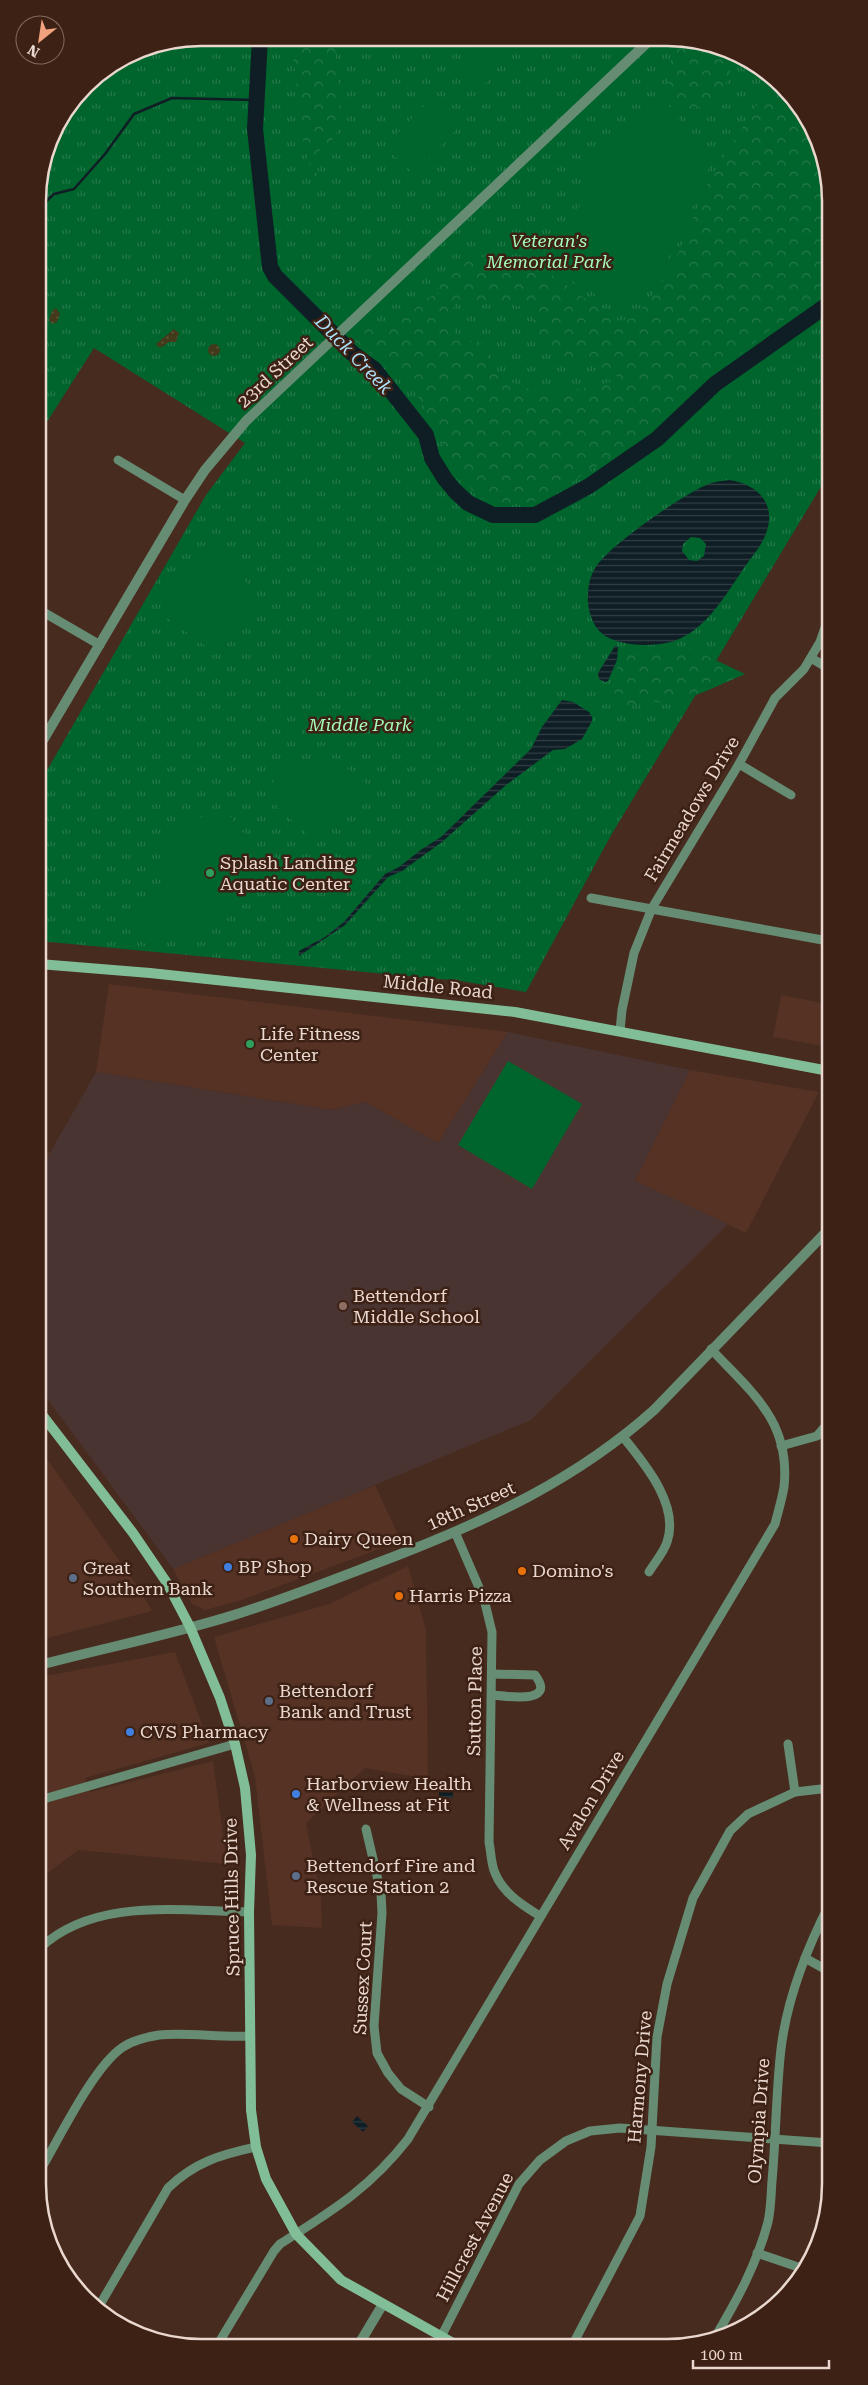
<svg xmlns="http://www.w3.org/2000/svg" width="868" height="2385" font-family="'Roboto Serif',serif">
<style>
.built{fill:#553224}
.education{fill:#493432}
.grass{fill:url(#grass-tufts)}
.forest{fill:url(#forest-crowns);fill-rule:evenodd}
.sand{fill:url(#sand-dots)}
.pitch{fill:#00642d}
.water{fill:url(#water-rules);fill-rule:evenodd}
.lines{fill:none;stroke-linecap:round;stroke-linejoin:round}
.stream{stroke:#0f1e25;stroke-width:2.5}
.river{stroke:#0f1e25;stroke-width:16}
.minor{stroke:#668c74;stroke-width:9}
.tertiary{stroke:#668c74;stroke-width:10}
.secondary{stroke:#81be98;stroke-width:10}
.leisure-dot{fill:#2e9e5b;stroke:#3c2114;stroke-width:2}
.education-dot{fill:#8d6e63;stroke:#3c2114;stroke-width:2}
.food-dot{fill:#e8710a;stroke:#3c2114;stroke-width:2}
.shop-dot{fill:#3f7fe0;stroke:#3c2114;stroke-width:2}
.service-dot{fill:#5c6f8a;stroke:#3c2114;stroke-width:2}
.labels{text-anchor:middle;stroke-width:5;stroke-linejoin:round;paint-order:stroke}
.park-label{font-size:18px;font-style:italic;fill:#a5fbb9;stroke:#3c2114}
.street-label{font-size:18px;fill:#ead7cf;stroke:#3c2114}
.poi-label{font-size:18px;fill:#ead7cf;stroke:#3c2114;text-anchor:start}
.water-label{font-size:19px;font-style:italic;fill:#acdff7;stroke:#3c2114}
.rim{fill:none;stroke:#ead7cf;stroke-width:2.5}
</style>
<defs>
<pattern id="grass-tufts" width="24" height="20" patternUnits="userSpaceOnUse" patternTransform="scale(1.25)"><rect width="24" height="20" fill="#00642d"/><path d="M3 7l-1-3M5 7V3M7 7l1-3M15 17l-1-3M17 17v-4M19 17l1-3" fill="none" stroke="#25794a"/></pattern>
<pattern id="forest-crowns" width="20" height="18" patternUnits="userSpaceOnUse" patternTransform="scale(1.25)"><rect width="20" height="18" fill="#00642d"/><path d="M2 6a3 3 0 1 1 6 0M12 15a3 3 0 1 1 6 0" fill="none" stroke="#25794a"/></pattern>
<pattern id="sand-dots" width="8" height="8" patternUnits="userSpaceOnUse" patternTransform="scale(1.25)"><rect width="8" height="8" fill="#423a1a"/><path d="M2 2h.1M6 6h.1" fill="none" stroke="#5d563a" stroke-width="1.8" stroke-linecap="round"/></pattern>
<pattern id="water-rules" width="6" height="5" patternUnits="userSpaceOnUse" patternTransform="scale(1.25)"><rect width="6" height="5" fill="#0f1e25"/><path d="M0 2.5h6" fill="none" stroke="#323e44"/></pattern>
</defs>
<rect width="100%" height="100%" fill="#472b1e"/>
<!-- built -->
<g class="built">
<path d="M109,984L508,1032L438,1143L365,1102L332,1110L96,1072Z"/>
<path d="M781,995L828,1004L829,1047L773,1037Z"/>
<path d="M690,1070L819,1092L746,1233L635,1181Z"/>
<path d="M39,1148L50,1153L39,1172Z"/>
<path d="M40,1449L136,1584L152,1611L40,1640Z"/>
<path d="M375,1485L401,1541L242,1600L205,1610L192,1604L173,1569Z"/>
<path d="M408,1566L426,1630L428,1779L365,1768L306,1823L321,1899L322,1928L272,1925L255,1777L214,1637L329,1604Z"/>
<path d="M175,1652L209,1743L85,1778L90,1792L213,1761L227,1864L78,1850L40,1879V1677Z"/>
</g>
<!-- education -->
<path class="education" d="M508,1032L690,1070L635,1181L728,1224L531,1420L173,1569L40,1389L39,1172L96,1072L332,1110L365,1102L438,1143Z"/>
<!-- grass -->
<path class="grass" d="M201,38L699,41L748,59L783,86L813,129L827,169L828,475L610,837L526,992L461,981L39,941V784L206,495L245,443L94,348L38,436V190L55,129L93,78L139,50Z"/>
<!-- forest -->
<g class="forest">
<path d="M291,38H334L341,107L336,136L319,151L316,182L304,147Z"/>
<path d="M682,41H699L736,55C722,92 726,106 682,110L668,100C667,79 667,56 682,41Z"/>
<path d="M771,77L783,86L813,129L827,169V293L777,324L646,432L594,468L540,501L513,504L478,498L455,467L410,381L352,340L369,322L393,327L406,307L439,293L441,278L456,259C477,258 501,254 522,259C545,266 594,306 616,321L635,318L671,270L708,182L763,95ZM460,299L485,300L523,307L534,320V340C559,356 585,365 614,370L618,379C593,389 548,395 522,387C512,384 501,375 492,369L483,342H461L448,321L452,309Z"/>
<path d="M688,647L745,674C729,681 682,703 667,703C646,703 653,695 629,707L610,690L623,654L658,655Z"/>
</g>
<!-- sand -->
<g class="sand">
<path d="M56,308L60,314L57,322L52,324L49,320L52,311Z"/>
<path d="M174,329L179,333L176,342H169L162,347H158L156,344Z"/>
<circle cx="214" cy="350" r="6"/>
</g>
<!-- pitch -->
<g class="pitch">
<path d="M479,47L501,61L482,89L461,74Z"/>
<path d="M433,96L462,123L414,174L385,147Z"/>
<path d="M655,101H665L711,162L685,224L663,269L637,304L621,308L534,260L587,198V161Z"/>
<path d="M212,539C238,565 268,596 239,633C232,642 222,645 213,651L167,618L164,601L167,593Z"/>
<path d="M321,757C341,765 365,774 372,797L314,840L278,808L267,790C286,766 290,762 321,757Z"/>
<path d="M232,817V831L243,832L247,839L249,864H254L257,882L231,915L208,924L191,936L181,937L165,936L150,945L143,943L130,930L136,925C136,910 144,911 146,895L162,896L166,850L162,844C169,812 207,818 232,817Z"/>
<path d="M508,1061L582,1104L532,1189L458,1145Z"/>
</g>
<!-- water -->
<g class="water">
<path d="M729,480C759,484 778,506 765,536C760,548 749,560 742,571C722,600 700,640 660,644C643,646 624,645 609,638C586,627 583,591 594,570C606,547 679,498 704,486C712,482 721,481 729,480ZM691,537L700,538L706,544L704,556L697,561L689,560L682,551L683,544Z"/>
<path d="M615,646L618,647L617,660L608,681L605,682L599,679L598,673Z"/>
<path d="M562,700L573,702L589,712L592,717V721L582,739L565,749L553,750L506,785L442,842L402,871L388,877L345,925L299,956V951L325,937L344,922L385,874L399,867L422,849L441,837L531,749L542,727Z"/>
<path d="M439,1790H453V1798L439,1797Z"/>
<path d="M357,2116L368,2126L363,2132L352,2122Z"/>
</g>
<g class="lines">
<!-- stream -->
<path class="stream" d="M38,209L54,194L74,189L105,154L134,114L172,98L255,100"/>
<!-- river -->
<path class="river" d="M260,38L255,129L270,267L275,276L352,353L374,369L426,435L432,458L445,479L455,491L468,503L493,515H535L589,486L657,439L715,384L827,305"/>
<!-- minor -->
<g class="minor">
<path d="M118,460L185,500"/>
<path d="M38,609L100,645"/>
<path d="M811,658L828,668"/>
<path d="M739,764L791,795"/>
<path d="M591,898L828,941"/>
<path d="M620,1031L622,1010L634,953L652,908L739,764L775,698L804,669L820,642L828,619"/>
<path d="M623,1437C644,1463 680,1505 667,1542C664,1552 655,1562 649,1572"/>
<path d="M781,1446L817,1436L829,1422"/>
<path d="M455,1532L484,1599L492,1632L489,1842C491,1852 491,1864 495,1873C503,1893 522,1905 540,1916"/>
<path d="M492,1695C505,1696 558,1705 535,1675L492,1674"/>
<path d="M788,1744L795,1792"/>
<path d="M40,1800L235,1744"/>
<path d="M366,1829L381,1893L382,1913L374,2026L377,2053L388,2073L401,2089L429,2107"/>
<path d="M40,1948C95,1897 180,1911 249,1912"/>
<path d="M805,1958L830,1972"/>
<path d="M41,2169C60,2137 94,2066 123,2047C133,2040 147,2037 159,2035C189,2032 220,2038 250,2036"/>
<path d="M757,2253L804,2269"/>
<path d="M98,2308L168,2188C195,2162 220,2155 256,2147"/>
<path d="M441,2337L519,2184L540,2160L566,2141L590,2131L620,2128L830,2143"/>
<path d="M714,2339C736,2302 757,2264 768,2222C771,2209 771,2194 772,2181C776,2137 776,2092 781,2049C787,1998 807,1948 830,1903"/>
<path d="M218,2344L274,2251L280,2244C332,2211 370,2188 408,2139L775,1524C778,1512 782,1499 784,1487C791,1421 751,1392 711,1349"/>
<path d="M573,2344L640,2216L651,2147L657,2037L667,1984L693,1898L730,1831L748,1814L795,1792L830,1788"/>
</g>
<!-- tertiary -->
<g class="tertiary">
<path d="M39,747L185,500L205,470L246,421L650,40"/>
<path d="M40,1665C104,1648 170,1635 234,1615C288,1598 340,1577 393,1557C489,1520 577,1479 654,1410L829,1229"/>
<path d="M359,2344L383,2304"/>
</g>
<!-- secondary -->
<g class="secondary">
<path d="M39,964L150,973L515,1012L829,1071"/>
<path d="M40,1412L133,1533L167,1583L190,1627L220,1698L235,1744L245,1788L251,1855L249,1912L251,2110L256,2147L266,2179L296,2234L341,2280L455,2344"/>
</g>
</g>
<!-- markers -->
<g class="leisure-dot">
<circle cx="210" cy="873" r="5"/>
<circle cx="250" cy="1044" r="5"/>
</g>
<circle class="education-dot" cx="343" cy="1306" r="5"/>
<g class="food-dot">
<circle cx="294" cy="1539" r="5"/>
<circle cx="522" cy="1571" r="5"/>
<circle cx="399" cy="1596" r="5"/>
</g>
<g class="shop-dot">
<circle cx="228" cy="1567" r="5"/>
<circle cx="130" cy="1732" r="5"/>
<circle cx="296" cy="1794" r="5"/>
</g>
<g class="service-dot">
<circle cx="73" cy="1578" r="5"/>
<circle cx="269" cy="1701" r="5"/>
<circle cx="296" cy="1876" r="5"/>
</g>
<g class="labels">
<!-- park labels -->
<g class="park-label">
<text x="549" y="247">Veteran's<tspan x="549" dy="21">Memorial Park</tspan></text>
<text x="360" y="731">Middle Park</text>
</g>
<!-- street labels -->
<g class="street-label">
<text transform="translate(275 372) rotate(-43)" y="6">23rd Street</text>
<text transform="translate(692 809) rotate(-59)" y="6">Fairmeadows Drive</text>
<text transform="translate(438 987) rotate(6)" y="6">Middle Road</text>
<text transform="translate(471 1506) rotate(-24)" y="6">18th Street</text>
<text transform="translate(475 1701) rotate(-89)" y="6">Sutton Place</text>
<text transform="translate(591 1800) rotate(-59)" y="6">Avalon Drive</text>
<text transform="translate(232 1897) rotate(-91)" y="6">Spruce Hills Drive</text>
<text transform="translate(363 1978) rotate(-87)" y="6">Sussex Court</text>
<text transform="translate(640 2077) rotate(-85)" y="6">Harmony Drive</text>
<text transform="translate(759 2121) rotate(-86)" y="6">Olympia Drive</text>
<text transform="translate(475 2237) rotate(-62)" y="6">Hillcrest Avenue</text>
</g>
<!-- poi labels -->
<g class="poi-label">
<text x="220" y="869">Splash Landing<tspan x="220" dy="21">Aquatic Center</tspan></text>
<text x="260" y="1040">Life Fitness<tspan x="260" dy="21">Center</tspan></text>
<text x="353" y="1302">Bettendorf<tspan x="353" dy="21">Middle School</tspan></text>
<text x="304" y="1545">Dairy Queen</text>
<text x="238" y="1573">BP Shop</text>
<text x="83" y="1574">Great<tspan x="83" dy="21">Southern Bank</tspan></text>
<text x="532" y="1577">Domino's</text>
<text x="409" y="1602">Harris Pizza</text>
<text x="279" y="1697">Bettendorf<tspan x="279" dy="21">Bank and Trust</tspan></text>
<text x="140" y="1738">CVS Pharmacy</text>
<text x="306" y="1790">Harborview Health<tspan x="306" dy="21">&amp; Wellness at Fit</tspan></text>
<text x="306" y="1872">Bettendorf Fire and<tspan x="306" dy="21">Rescue Station 2</tspan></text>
</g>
<!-- water labels -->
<g class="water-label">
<text transform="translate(354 354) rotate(46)" y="7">Duck Creek</text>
</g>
</g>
<!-- crop -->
<path d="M0 0H868V2385H0ZM201 46H667A155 155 0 0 1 822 201V2184A155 155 0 0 1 667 2339H201A155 155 0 0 1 46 2184V201A155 155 0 0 1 201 46Z" fill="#3c2114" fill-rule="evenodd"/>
<path class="rim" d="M201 46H667A155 155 0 0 1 822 201V2184A155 155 0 0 1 667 2339H201A155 155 0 0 1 46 2184V201A155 155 0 0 1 201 46Z"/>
<!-- north arrow -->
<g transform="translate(40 40) rotate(210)"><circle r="24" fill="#3c2114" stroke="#826a5f"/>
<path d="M0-4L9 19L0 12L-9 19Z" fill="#f1a17d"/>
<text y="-8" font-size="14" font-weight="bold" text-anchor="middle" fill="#ead7cf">N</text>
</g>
<!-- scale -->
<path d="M693 2360v8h136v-8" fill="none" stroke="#ead7cf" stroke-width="2.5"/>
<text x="700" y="2360" font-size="15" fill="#ead7cf" stroke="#3c2114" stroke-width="4" paint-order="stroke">100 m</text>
</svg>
